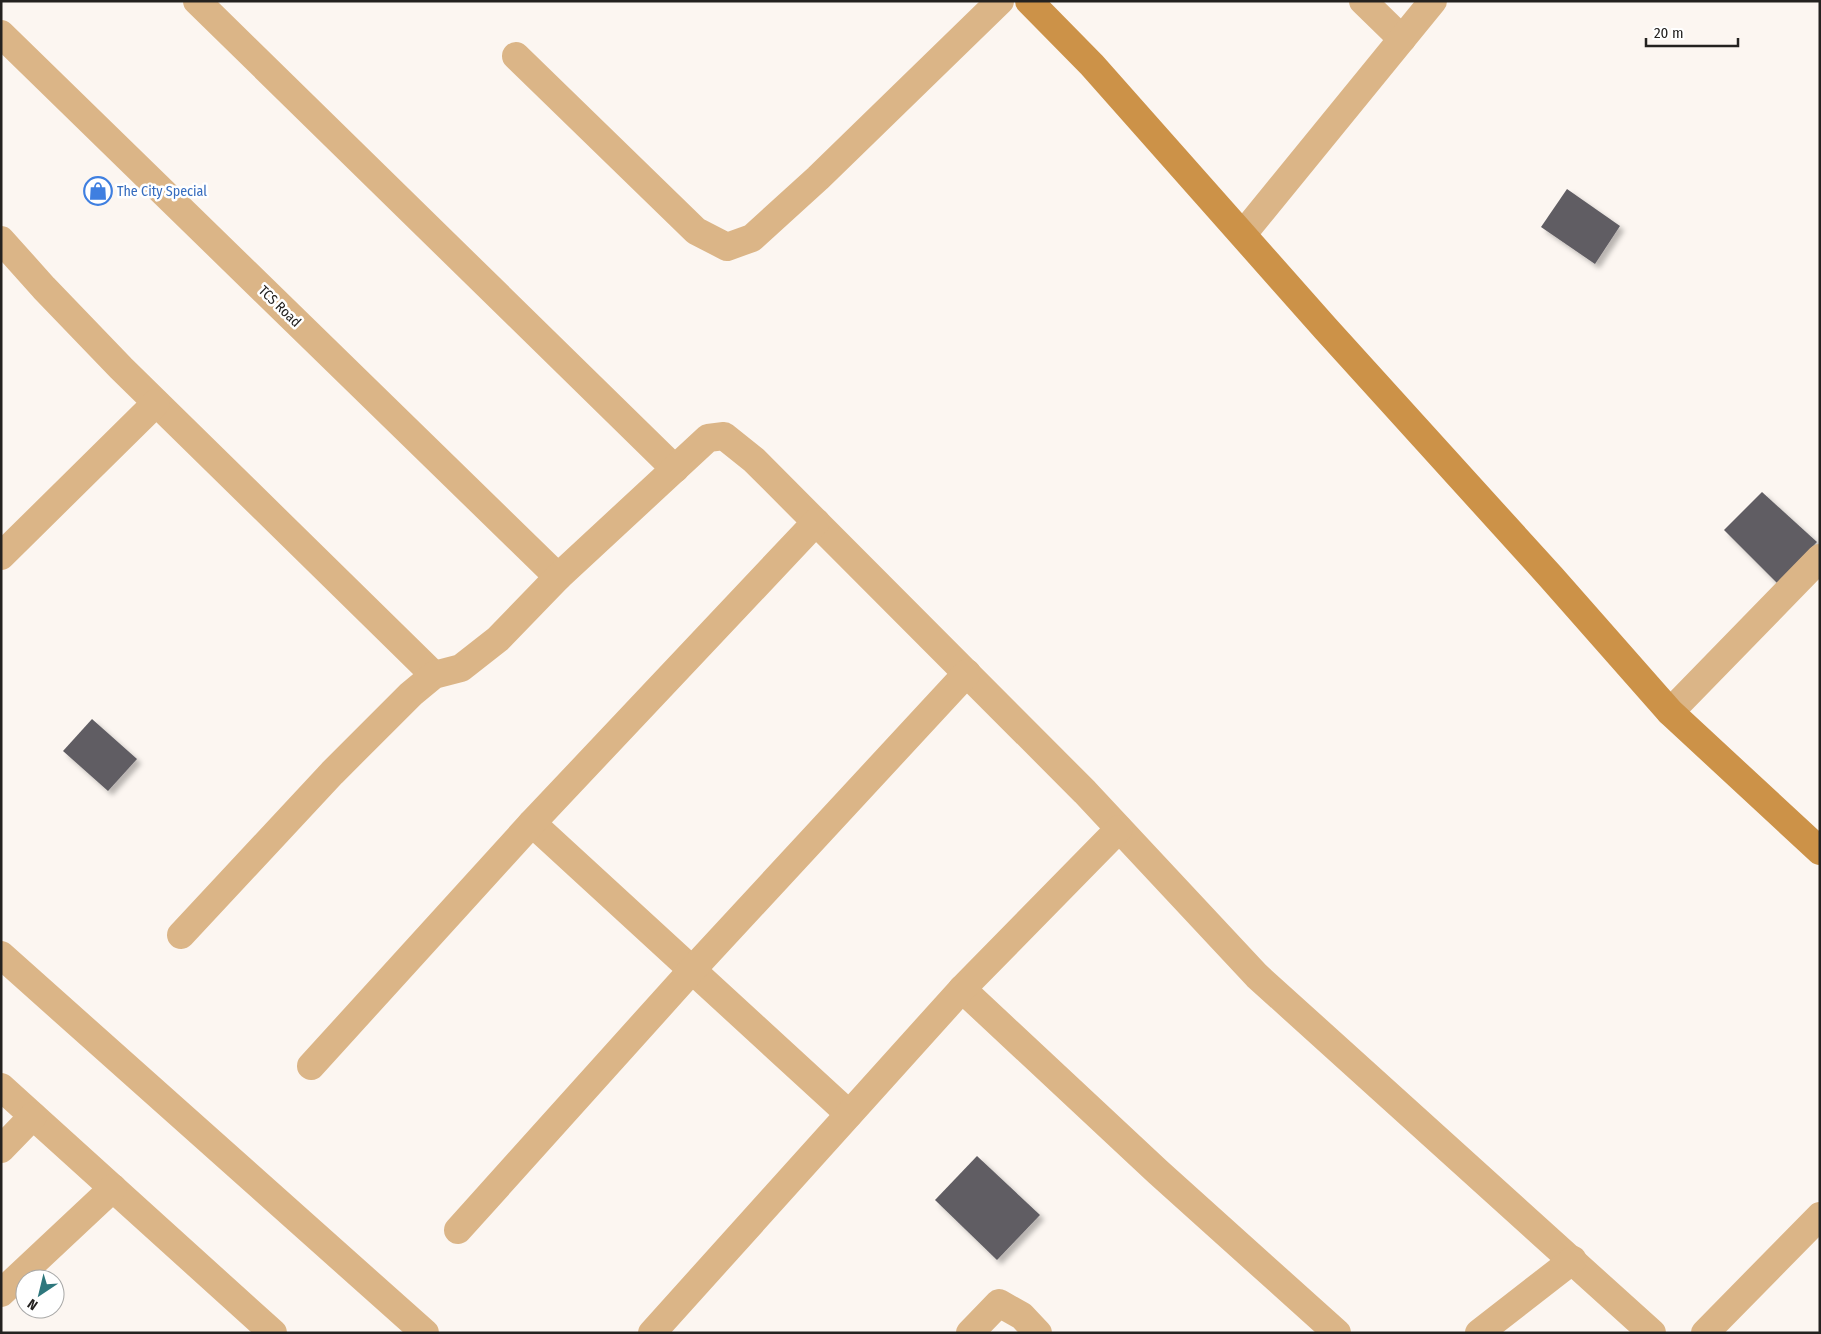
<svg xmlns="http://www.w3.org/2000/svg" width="1821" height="1334" font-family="'Fira Sans Condensed',sans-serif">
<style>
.building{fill:#605d63;filter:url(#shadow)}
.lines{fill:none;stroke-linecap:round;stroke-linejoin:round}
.minor{stroke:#dbb587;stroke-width:28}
.secondary{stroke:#cc9248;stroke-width:28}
.labels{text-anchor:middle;stroke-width:5;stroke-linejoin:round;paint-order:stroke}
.shop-label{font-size:14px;fill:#366cbe;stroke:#fff;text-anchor:start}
.street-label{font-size:14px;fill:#242220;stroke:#fff}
</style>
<defs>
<filter id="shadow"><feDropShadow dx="4.5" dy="4.5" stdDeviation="2.5" flood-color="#0004"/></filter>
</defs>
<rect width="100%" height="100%" fill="#fcf6f1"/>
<!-- building -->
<g class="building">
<path d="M1567,189L1620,226L1595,264L1541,227Z"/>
<path d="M1762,492L1817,542L1777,583L1724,530Z"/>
<path d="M92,719L137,759L108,791L63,751Z"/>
<path d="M977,1156L1040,1215L997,1260L935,1200Z"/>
</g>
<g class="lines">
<!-- minor -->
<g class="minor">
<path d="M197,1L675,469"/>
<path d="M1363,1L1402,39"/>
<path d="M1,34L558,577"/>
<path d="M516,56L696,231L727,247L752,238L818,178L1000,1"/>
<path d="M1243,234L1433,1"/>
<path d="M1,240L44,288L121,368L434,675"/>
<path d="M1,556L156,403"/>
<path d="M1670,712L1820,558"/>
<path d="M532,823L849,1114"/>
<path d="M181,935L332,773L411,694L434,675L461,668L498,639L558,577L708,438L724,436L754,460L1085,792L1257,976L1652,1333"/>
<path d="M1,955L425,1333"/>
<path d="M962,989L1158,1172L1337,1333"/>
<path d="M311,1066L532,823L816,522"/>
<path d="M1,1087L273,1333"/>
<path d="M1,1149L33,1116"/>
<path d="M458,1230L692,970L967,673"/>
<path d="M1,1293L113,1188"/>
<path d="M652,1333L962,989L1119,829"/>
<path d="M970,1333L999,1303L1022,1316L1038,1333"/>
<path d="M1479,1333L1573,1260"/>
<path d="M1705,1333L1820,1216"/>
</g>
<!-- secondary -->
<path class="secondary" d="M1029,1L1092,65L1326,329L1551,577L1670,712L1820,851"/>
</g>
<!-- icons -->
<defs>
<symbol id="shop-ring" viewBox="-11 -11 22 22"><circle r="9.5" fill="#fff" stroke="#3f7fe0" stroke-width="1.5"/><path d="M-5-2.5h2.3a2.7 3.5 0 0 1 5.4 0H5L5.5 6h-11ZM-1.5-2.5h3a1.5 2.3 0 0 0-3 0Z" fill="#3f7fe0"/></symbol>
</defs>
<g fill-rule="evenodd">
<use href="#shop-ring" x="82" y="175" width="32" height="32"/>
</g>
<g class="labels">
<!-- shop labels -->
<g class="shop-label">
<text x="117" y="196">The City Special</text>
</g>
<!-- street labels -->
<g class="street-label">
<text transform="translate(280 306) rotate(44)" y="5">TCS Road</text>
</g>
</g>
<!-- border -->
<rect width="1821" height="1334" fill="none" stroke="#242220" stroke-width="5"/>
<!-- north arrow -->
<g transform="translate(40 1294) rotate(215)"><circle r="24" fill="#ffffff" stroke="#a7a7a6"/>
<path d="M0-4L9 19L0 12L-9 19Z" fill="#2e777d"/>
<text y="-8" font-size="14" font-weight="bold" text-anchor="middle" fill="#242220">N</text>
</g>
<!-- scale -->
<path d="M1646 38v8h92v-8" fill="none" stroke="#242220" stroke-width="2.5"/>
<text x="1654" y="38" font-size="15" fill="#242220" stroke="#ffffff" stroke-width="4" paint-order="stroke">20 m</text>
</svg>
